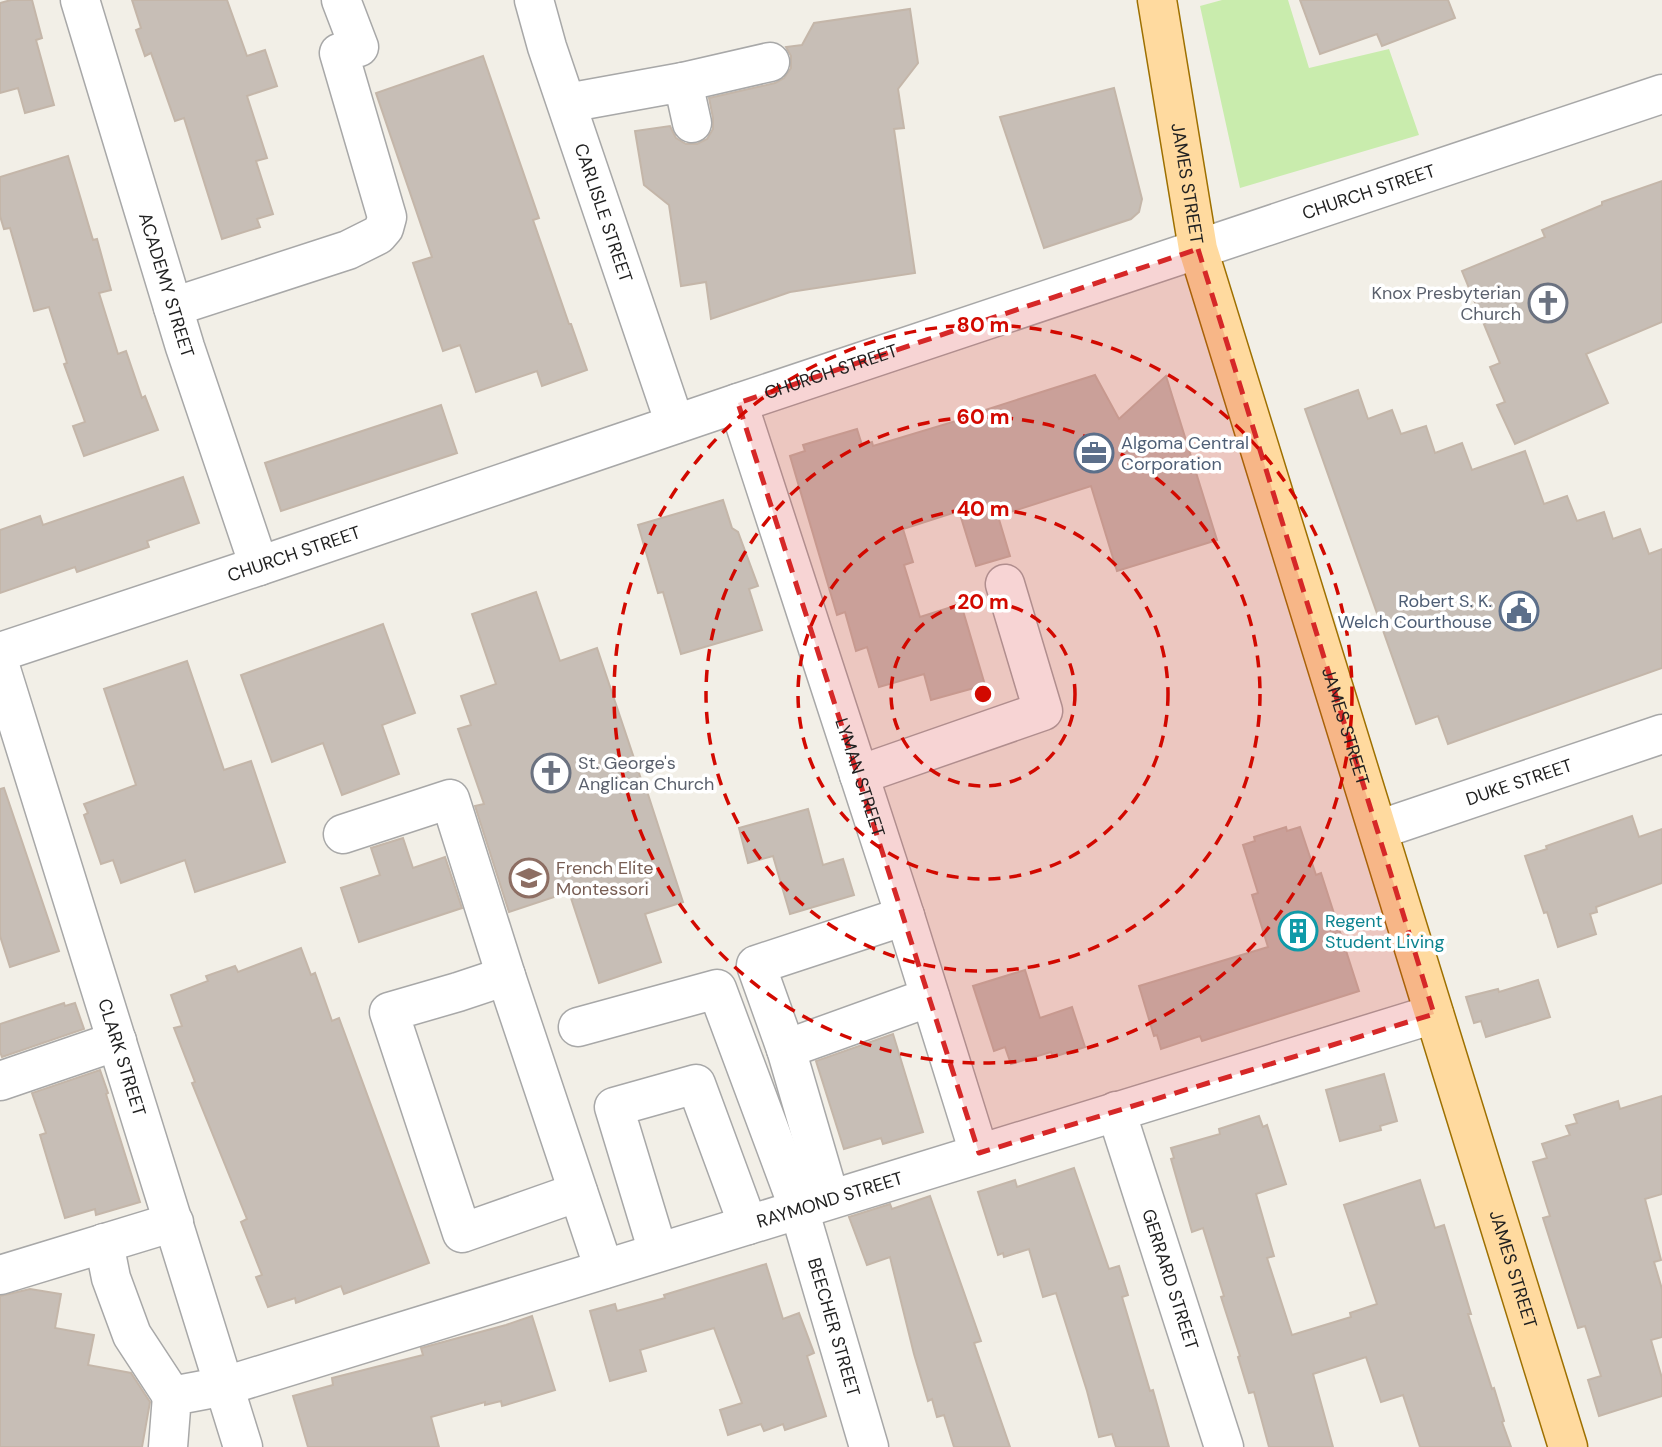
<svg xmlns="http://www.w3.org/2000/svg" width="1662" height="1447" font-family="'DM Sans',sans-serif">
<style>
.grass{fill:#c9ecad}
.building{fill:#c7beb6;stroke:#c4b6a9;stroke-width:2}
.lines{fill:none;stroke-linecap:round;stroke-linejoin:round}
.minor-casing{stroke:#a8a8a8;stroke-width:41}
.major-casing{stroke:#9e7000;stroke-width:41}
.minor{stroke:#fff;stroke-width:38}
.major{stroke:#ffda9f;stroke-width:38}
.marked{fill:#d62828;fill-opacity:0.2;stroke:#d62828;stroke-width:5;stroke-dasharray:14 9;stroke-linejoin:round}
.ring{fill:none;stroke:#d20900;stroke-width:3.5;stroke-dasharray:12 9}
.labels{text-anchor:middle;stroke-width:7;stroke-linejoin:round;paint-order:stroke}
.street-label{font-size:18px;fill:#212121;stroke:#fff}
.worship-label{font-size:18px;fill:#5b616d;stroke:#fff;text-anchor:end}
.service-label{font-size:18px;fill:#4e5e75;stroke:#fff;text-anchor:start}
.education-label{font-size:18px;fill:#785e54;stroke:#fff;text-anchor:start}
.culture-label{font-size:18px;fill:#0d838f;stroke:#fff;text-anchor:start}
.centre{fill:#d20900;stroke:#fff;stroke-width:3.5}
.ring-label{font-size:21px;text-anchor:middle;font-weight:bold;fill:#d20900;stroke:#fff;stroke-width:7;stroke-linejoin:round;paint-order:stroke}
</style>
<rect width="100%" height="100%" fill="#f2efe7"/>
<!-- grass -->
<path class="grass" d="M1222,0H1288L1309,68L1389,49L1419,135L1240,188L1200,6Z"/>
<!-- building -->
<g class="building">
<path d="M11,0H32L42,38L36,40L54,105L25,113L18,88L0,93V3Z"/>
<path d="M132,0H227L247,56L265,50L277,86L247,96L267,158L256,161L273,214L257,219L260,227L222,239L184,118L175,121L151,53L145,56L136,30L141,28Z"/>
<path d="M1300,0H1448L1455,18L1382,46L1377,34L1320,54Z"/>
<path d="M910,9L918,63L898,89L904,128L894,129L915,273L790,292L711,319L706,282L681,286L669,205L644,185L635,131L670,126L676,138L686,144H697L707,139L713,129V118L709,98L775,83L784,78L791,68V56L786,47L802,45L814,23Z"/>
<path d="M483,56L539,218L533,220L569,324H571L587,370L542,386L537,371L476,392L460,345L443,351L413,263L432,257L376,93Z"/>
<path d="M1114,88L1142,199L1139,212L1131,219L1044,248L1000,117Z"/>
<path d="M68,156L93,240L97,239L111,290L99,293L118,354L126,351L142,398L145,396L158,430L84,456L73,426L85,422L64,364L67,363L49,307L34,311L10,228L4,229L0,216V177Z"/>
<path d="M1662,181V322L1586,354L1608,403L1515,444L1497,405L1505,402L1490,367L1500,363L1462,271L1545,237L1542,230L1602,205V202Z"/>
<path d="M1095,375L1119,419L1166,376L1217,540L1117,571L1091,486L998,516L1010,556L976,566L959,511L903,529L913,562L904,565L920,617L961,604L985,685L931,700L924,674L879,687L867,647L856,651L845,612L837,615L790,456L805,451L803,445L857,429L862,445L872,442L873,446L986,412L985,410Z"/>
<path d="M1358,390L1368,419L1392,410L1401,434L1426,426L1435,453L1462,443L1472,470L1525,451L1544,504L1567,496L1577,521L1604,512L1613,539L1640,529L1649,554L1662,549V668L1448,744L1438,716L1416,724L1305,409Z"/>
<path d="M441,405L457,453L281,511L265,463Z"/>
<path d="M183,477L199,523L147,541L149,547L77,572L75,567L0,593V530L40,516L43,525Z"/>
<path d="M723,500L732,528L738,532L758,586L749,589L762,630L681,654L663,592L658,593L638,525Z"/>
<path d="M536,592L560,661L597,648L641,779H643L683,902L645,914L661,962L599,983L569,892L509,912L475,806L484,804L458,729L471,725L461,696L496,684L472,614Z"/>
<path d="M383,624L415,713L382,725L399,774L342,795L323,743L272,762L241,675Z"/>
<path d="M187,661L224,770L251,761L285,862L195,892L185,860L121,883L113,860L101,864L84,815L88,813L84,804L136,785L104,689Z"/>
<path d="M4,788L59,951L10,967L0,936V789Z"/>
<path d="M808,809L823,865L843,859L854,895L790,914L773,856L748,863L739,828Z"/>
<path d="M1632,816L1639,837L1662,829V883L1596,907L1597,912L1590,914L1596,934L1558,947L1547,912L1544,913L1525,856L1547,849L1546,846Z"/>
<path d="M1286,827L1287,831L1300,827L1316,875L1321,873L1359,991L1202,1041L1200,1036L1161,1049L1157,1035L1154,1036L1139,986L1268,947L1252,895L1258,893L1243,845L1255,841L1254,837Z"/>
<path d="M403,838L413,868L445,857L462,908L359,942L341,888L380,875L371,848Z"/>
<path d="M301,948L311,975L315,973L332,1021L339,1018L429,1263L344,1294L341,1286L296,1303L295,1298L268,1307L256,1277L262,1275L241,1222L247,1219L192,1083L195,1082L174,1028L182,1026L171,995L208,981L206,976L235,966L238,972Z"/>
<path d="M1025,970L1040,1018L1072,1007L1085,1047L1053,1057L1051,1052L1011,1064L1005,1047L994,1051L973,986Z"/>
<path d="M1538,980L1550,1017L1486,1037L1481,1021L1474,1023L1466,997L1498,989L1499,992Z"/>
<path d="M64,1003L65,1006L75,1003L84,1029L2,1057L0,1052V1024Z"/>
<path d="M893,1034L923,1132L883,1144L881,1138L844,1149L816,1061Z"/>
<path d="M100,1070L108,1093L106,1094L140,1202L96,1215L95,1209L65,1218L40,1135L46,1133L32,1093Z"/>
<path d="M1384,1074L1397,1121L1380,1126L1381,1130L1340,1141L1326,1090Z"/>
<path d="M1662,1096V1194L1645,1199L1661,1260L1654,1262L1662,1289V1337L1651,1340L1662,1378V1396L1599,1416L1588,1380L1601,1376L1585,1326L1578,1328L1543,1218L1550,1216L1533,1162L1547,1158L1542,1144L1570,1135L1566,1126L1577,1123L1574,1115L1618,1101L1620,1109Z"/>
<path d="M1259,1116L1263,1127L1267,1125L1286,1184L1256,1194L1274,1256L1267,1258L1292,1335L1351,1317L1350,1313L1377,1304L1344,1205L1420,1180L1435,1228L1444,1225L1471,1314H1468L1492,1389L1494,1388L1504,1421L1502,1422L1511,1447H1420L1403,1395L1381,1402L1366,1357L1313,1374L1333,1447H1269L1254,1392L1249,1393L1238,1357L1240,1356L1221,1297L1224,1296L1203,1228L1192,1232L1171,1159L1174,1158L1171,1148L1220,1134L1219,1129Z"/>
<path d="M1074,1168L1109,1269L1119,1266L1128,1295L1122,1297L1150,1391L1153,1390L1169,1447H1116L1112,1434L1099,1437L1087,1391L1056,1293L1043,1297L1029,1249L1004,1257L1003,1253L998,1255L978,1192L1015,1180L1017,1187Z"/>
<path d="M930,1196L981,1341L974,1343L1010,1447H954L944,1415L937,1417L932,1399L928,1401L914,1354L890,1257L867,1265L849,1217L890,1204L892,1209Z"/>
<path d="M766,1264L783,1319L799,1313L814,1353L807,1356L826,1416L785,1430L783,1424L764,1431L761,1424L728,1435L720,1410L742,1403L714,1328L640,1350L646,1371L610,1381L590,1311L615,1304L617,1311L665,1298L664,1295Z"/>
<path d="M30,1289L61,1294L55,1328L94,1335L88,1365L131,1373L150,1402L142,1447H0V1296Z"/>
<path d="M532,1316L555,1390L502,1406L501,1401L485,1405V1402L431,1417L439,1447H308L293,1396L333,1385L332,1378L423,1355L421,1348L506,1325Z"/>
</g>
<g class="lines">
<defs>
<g id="minor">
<path id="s1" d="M80,0L185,347L259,566"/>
<path id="s2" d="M534,0L547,47L675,424"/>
<path d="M683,82L770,62"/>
<path d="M567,103L683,82L692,123"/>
<path d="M173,307L348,250L378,235L384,228L387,217L339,53L359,47L341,0"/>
<path id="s3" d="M738,403L905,916L979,1153"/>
<path id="s4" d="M0,652L259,566L738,403L1662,94"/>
<path id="s5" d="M0,666L243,1447"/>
<path d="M859,775L1043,711L1005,584"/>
<path id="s6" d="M1378,830L1662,734"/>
<path d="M343,834L450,799L506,976L604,1269"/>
<path d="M506,976L458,992L389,1012L462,1233L578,1192"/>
<path id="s7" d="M578,1027L717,989L799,1209L869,1447"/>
<path d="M786,1049L756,965L905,916"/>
<path d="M0,1081L117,1041"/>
<path id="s8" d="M1116,1111L1224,1447"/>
<path d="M830,1199L786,1049L930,997"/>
<path d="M104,1243L111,1278L132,1335L172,1396"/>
<path d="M658,1252L614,1107L696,1084L748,1225"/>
<path d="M0,1275L174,1222"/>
<path id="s9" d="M168,1447L172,1396L225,1386L1434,1014"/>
</g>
<g id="major">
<path id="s10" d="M1157,0L1198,249L1568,1447"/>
</g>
</defs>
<!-- minor casing -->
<use href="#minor" class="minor-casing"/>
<!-- major casing -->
<use href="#major" class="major-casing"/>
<!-- minor -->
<use href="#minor" class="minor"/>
<!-- major -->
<use href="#major" class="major"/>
</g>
<!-- marked area -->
<path class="marked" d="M1198,249L1434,1014L979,1153L738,403Z"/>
<!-- distance rings -->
<g class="ring">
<circle cx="983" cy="694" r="92"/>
<circle cx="983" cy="694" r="185"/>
<circle cx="983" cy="694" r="277"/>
<circle cx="983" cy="694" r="369"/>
</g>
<!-- icons -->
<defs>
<symbol id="church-ring" viewBox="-11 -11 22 22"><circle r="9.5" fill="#fff" stroke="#6b7280" stroke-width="1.5"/><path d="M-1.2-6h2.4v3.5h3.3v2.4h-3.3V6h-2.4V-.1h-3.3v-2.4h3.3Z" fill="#6b7280"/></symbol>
<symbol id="office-ring" viewBox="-11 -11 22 22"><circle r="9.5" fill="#fff" stroke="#5c6f8a" stroke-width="1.5"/><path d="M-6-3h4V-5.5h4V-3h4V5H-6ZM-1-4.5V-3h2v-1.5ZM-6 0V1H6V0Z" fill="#5c6f8a"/></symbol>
<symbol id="civic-ring" viewBox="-11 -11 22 22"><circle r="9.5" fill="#fff" stroke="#5c6f8a" stroke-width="1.5"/><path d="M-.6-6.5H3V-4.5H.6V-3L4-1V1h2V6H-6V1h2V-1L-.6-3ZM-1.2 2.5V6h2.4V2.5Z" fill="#5c6f8a"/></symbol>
<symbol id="school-ring" viewBox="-11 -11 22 22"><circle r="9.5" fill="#fff" stroke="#8d6e63" stroke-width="1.5"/><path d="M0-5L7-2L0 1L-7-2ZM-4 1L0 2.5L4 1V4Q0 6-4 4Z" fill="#8d6e63"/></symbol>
<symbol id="building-ring" viewBox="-11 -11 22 22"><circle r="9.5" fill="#fff" stroke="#0f9aa8" stroke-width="1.5"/><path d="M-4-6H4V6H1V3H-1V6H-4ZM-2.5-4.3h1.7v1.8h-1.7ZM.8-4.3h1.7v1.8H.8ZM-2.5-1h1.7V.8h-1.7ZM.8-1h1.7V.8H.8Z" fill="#0f9aa8"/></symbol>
</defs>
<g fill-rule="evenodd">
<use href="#church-ring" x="1526" y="281" width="44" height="44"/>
<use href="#office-ring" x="1072" y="431" width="44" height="44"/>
<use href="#civic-ring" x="1497" y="589" width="44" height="44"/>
<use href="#church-ring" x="529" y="751" width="44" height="44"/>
<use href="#school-ring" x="507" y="856" width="44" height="44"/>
<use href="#building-ring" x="1276" y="909" width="44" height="44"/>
</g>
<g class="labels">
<!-- street labels -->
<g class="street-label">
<text dy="6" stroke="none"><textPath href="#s10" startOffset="186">JAMES STREET</textPath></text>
<text dy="6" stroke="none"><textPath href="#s4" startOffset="1444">CHURCH STREET</textPath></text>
<text dy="6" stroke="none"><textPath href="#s2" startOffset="224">CARLISLE STREET</textPath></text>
<text dy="6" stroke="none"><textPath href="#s1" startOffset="298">ACADEMY STREET</textPath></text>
<text dy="6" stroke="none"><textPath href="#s4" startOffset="877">CHURCH STREET</textPath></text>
<text dy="6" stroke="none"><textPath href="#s4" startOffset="310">CHURCH STREET</textPath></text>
<text dy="6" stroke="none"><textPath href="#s10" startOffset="752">JAMES STREET</textPath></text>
<text dy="6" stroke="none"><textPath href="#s3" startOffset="394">LYMAN STREET</textPath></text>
<text dy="6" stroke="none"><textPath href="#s6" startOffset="149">DUKE STREET</textPath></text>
<text dy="6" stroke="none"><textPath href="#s5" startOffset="410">CLARK STREET</textPath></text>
<text dy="6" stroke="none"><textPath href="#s9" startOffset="738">RAYMOND STREET</textPath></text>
<text dy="6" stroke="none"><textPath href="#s10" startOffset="1320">JAMES STREET</textPath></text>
<text dy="6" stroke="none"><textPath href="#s8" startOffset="177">GERRARD STREET</textPath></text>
<text dy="6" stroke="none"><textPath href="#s7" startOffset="502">BEECHER STREET</textPath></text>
</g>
<!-- worship labels -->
<g class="worship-label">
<text x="1521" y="299">Knox Presbyterian<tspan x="1521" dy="21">Church</tspan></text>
<text x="578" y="769" text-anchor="start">St. George's<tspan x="578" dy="21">Anglican Church</tspan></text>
</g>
<!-- service labels -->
<g class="service-label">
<text x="1121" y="449">Algoma Central<tspan x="1121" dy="21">Corporation</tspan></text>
<text x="1492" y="607" text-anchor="end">Robert S. K.<tspan x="1492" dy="21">Welch Courthouse</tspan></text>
</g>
<!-- education labels -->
<g class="education-label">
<text x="556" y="874">French Elite<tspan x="556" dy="21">Montessori</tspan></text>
</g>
<!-- culture labels -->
<g class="culture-label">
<text x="1325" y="927">Regent<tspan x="1325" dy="21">Student Living</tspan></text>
</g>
</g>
<circle cx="983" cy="694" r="10" class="centre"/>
<g class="ring-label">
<text x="983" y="332">80 m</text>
<text x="983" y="424">60 m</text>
<text x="983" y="516">40 m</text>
<text x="983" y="609">20 m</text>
</g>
</svg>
